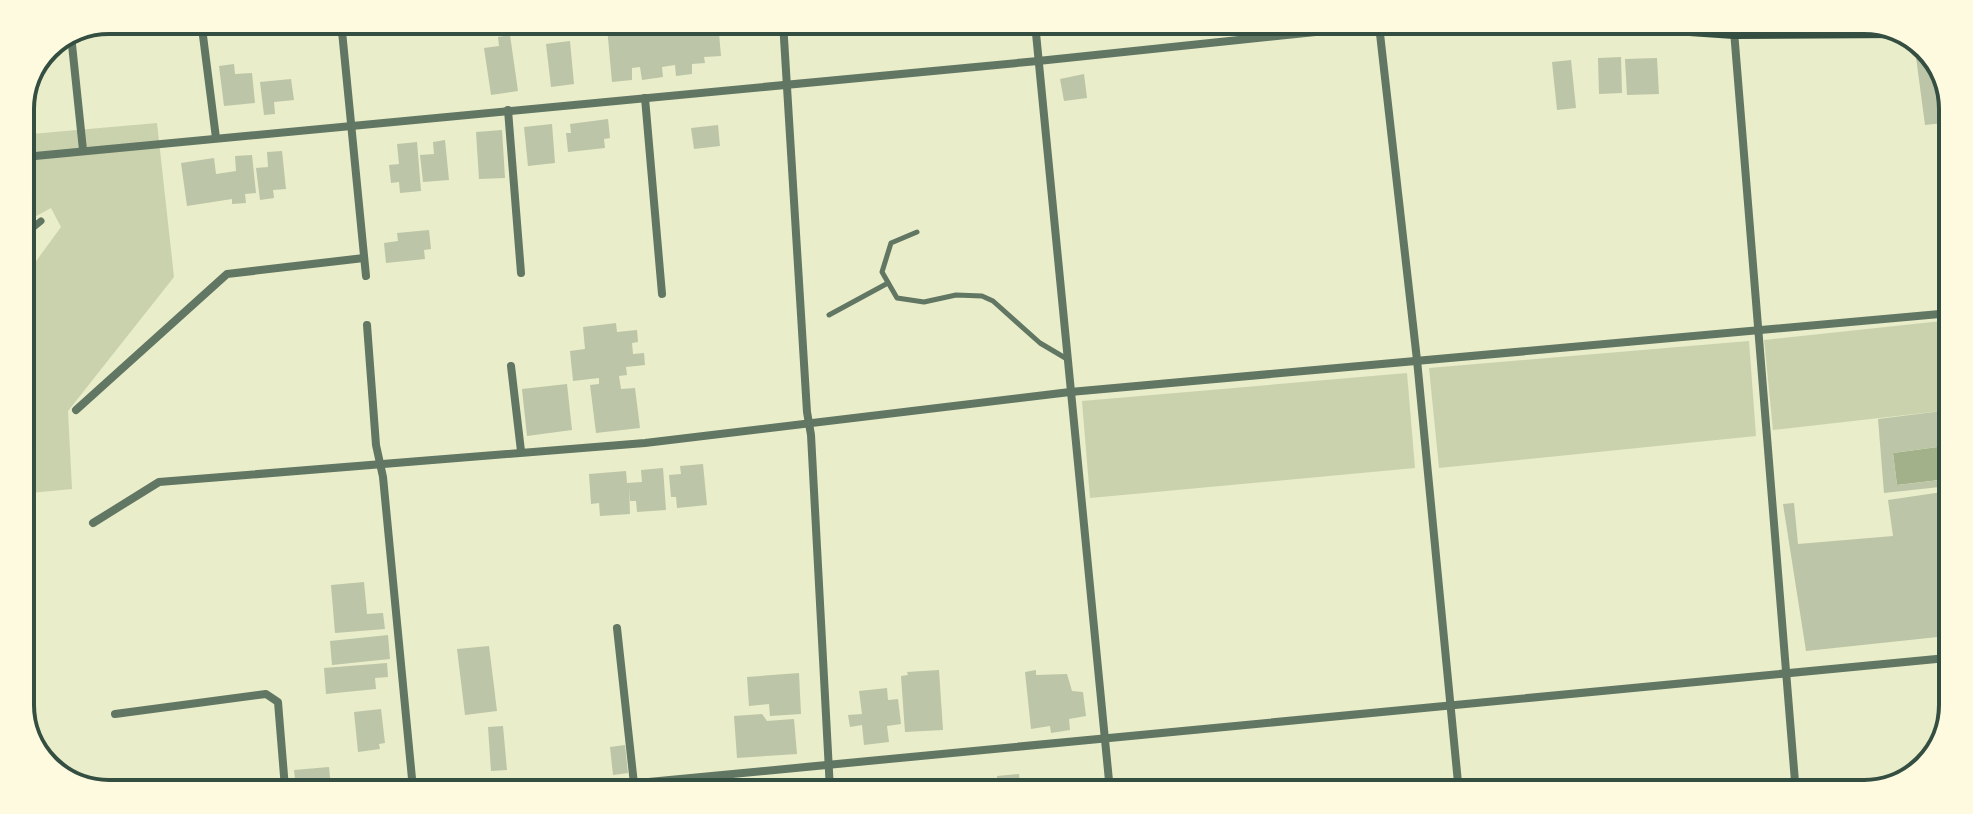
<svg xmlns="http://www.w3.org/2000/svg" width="1973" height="814" font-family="'Archivo Narrow',sans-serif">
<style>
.green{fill:#cad2ad}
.water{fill:#a3b18a}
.building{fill:#bcc5a7}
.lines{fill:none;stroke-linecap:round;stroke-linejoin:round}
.service{stroke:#617663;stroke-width:5}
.pedestrian{stroke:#617663;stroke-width:7}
.minor{stroke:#617663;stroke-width:8}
.trunk{stroke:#344e41;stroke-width:16}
.rim{fill:none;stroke:#344e41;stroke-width:4}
</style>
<rect width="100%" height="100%" fill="#e9edc9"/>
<!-- green -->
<g class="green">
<path d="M157,123L174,277L68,411L72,489L20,494V330L34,264L61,227L51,208L20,225V135Z"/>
<path d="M1951,320L1950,410L1773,430L1764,340Z"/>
<path d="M1749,341L1756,436L1439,468L1429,368Z"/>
<path d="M1407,373L1415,468L1090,498L1082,401Z"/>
</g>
<!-- water -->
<path class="water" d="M1945,446L1948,479L1897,485L1893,453Z"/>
<!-- building -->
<g class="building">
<path d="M637,22H656L657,31L672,29V22H686L688,32L702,31L701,22H718L721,56L704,57L705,63L692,64V74L676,76L675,65L662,67L663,77L642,80L640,67L632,68V80L612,82L607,27L627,25L628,34L639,33Z"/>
<path d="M510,35L518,91L491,95L484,48L499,46L498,37Z"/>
<path d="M570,41L574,84L551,87L546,44Z"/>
<path d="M1935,55L1953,102V122L1925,125L1916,57Z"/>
<path d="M1621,57L1622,93L1599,94L1598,58Z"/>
<path d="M1657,58L1659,94L1627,95L1625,59Z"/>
<path d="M1571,60L1576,108L1557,110L1552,62Z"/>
<path d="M234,64L235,74L252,73L255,103L224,106L219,66Z"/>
<path d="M1084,74L1087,98L1064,101L1060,79Z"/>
<path d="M291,79L294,100L274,102L275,114L264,115L260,82Z"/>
<path d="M608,119L610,138L604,139L605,148L568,152L566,133H571L570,124Z"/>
<path d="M552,124L555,163L528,166L524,127Z"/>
<path d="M718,125L720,146L694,149L691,128Z"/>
<path d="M502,130L505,178L479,179L476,132Z"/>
<path d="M445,140L449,180L423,182L420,155L434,154L433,142Z"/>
<path d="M417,142L421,191L400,193L399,182L391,183L389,165L399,164L397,144Z"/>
<path d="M282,151L286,189L273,190L274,198L260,200L256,168L268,167L267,152Z"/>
<path d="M252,155L256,193L245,194L246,203L232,204V199L187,206L181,163L214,158L216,174L236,171L235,156Z"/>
<path d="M429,230L431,249L424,250L425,259L386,263L384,243L398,241L397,233Z"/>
<path d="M616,323L617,332L637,330L638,342L632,343L633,354L644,353L645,365L626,367L627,375L619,376L621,389L635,388L640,428L596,433L590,385L599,384V378L573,381L570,351L585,349L583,327Z"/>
<path d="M567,384L572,430L527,436L522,389Z"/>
<path d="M1950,410L1949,472H1947L1945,446L1893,453L1897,485L1949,479V486L1884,493L1878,419Z"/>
<path d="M703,464L707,505L677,508L676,497H671L669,475L681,474L680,466Z"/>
<path d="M663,468L666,510L637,512L636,501H630L629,486L630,514L600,516L599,503L591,504L589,474L626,471L627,483L642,482L641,470Z"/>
<path d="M1949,491L1947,636L1806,651L1783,504L1794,503L1798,544L1893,536L1888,500Z"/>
<path d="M364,582L367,614L383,613L385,629L335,633L331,585Z"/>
<path d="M388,635L390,659L332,665L330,641Z"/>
<path d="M489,646L497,711L465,715L457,649Z"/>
<path d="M387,663L388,677L375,678L376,689L326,694L324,668Z"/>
<path d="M939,670L943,730L905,732L901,676L908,675L907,672Z"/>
<path d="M1036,670V675L1067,674L1072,691L1083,692L1086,716L1069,719L1070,730L1051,733L1050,726L1031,729L1025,672Z"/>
<path d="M799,673L801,714L770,716L769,704L749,706L747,677Z"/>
<path d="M887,688L888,700L898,699L901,724L887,726L889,742L864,745L862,725L850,727L848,715L862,714L859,691Z"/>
<path d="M381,709L385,743L379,744L380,749L358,752L354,712Z"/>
<path d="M762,714L767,721L794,719L797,754L737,758L734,716Z"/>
<path d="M503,726L507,770L491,771L488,727Z"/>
<path d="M625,745L628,773L613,775L610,747Z"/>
<path d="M329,767L331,788H296L294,770Z"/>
<path d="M1019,774L1021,791H998L997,776Z"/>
</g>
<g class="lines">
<!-- service -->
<g class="service">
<path d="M917,232L891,243L882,272L897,298L924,302L956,295L982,296L993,301L1040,343L1067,359"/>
<path d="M829,315L888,283"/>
</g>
<!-- pedestrian -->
<path class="pedestrian" d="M20,238L41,221"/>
<!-- minor -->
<g class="minor">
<path d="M201,20L216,138"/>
<path d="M341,21L366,276"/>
<path d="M783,22L807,412L811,435L830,790"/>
<path d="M1035,23L1110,791"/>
<path d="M1379,25L1417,360L1459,793"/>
<path d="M1734,31L1796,794"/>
<path d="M71,35L83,150"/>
<path d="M645,98L662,294"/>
<path d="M508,110L521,273"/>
<path d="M35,156L1038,61L1383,25"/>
<path d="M367,325L376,445L383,477L413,789"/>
<path d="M511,366L521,451"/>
<path d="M76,410L227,274L364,258"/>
<path d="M93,523L159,482L645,443L1070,392L1951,313"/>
<path d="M617,628L634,784"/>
<path d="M115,714L266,694L278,702L285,788"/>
<path d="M575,789L1947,658"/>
</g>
<!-- trunk -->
<path class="trunk" d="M1660,26L1734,31L1902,30"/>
</g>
<!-- crop -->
<path d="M0 0H1973V814H0ZM109 34H1864A75 75 0 0 1 1939 109V705A75 75 0 0 1 1864 780H109A75 75 0 0 1 34 705V109A75 75 0 0 1 109 34Z" fill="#fefae0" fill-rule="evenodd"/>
<path class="rim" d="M109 34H1864A75 75 0 0 1 1939 109V705A75 75 0 0 1 1864 780H109A75 75 0 0 1 34 705V109A75 75 0 0 1 109 34Z"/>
</svg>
